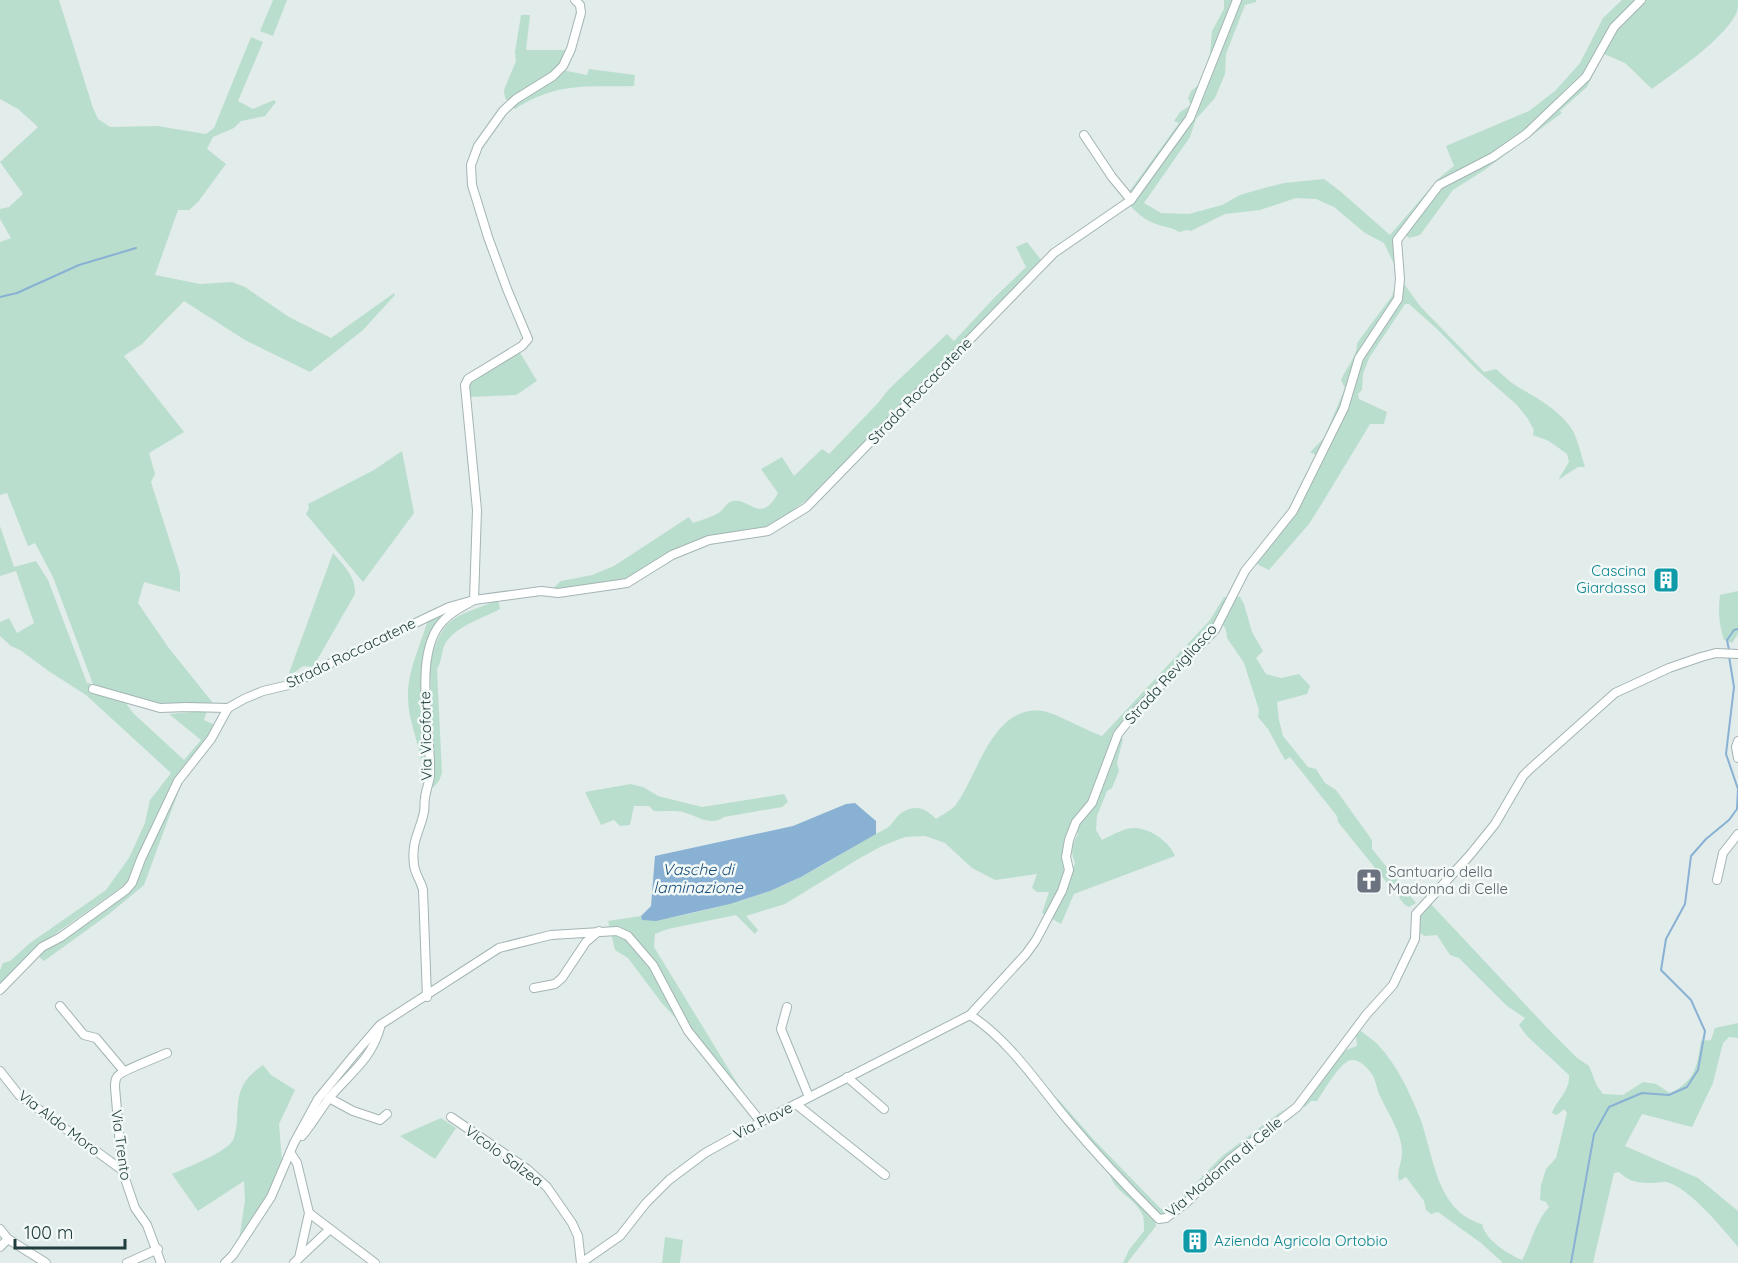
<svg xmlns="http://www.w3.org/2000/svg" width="1738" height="1263" font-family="Quicksand,sans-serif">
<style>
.green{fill:#badece;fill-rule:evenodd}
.water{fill:#89b1d3}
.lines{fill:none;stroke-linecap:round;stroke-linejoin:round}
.stream{stroke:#89b1d3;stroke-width:2}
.minor-casing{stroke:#a4b4b4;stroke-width:10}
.minor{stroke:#fff;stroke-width:8}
.labels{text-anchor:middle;stroke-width:5;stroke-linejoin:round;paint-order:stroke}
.street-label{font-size:15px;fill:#213d3e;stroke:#f2f9f7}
.culture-label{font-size:15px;fill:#0d838f;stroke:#f2f9f7;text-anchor:end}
.worship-label{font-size:15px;fill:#5b616d;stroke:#f2f9f7;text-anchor:start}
.water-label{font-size:16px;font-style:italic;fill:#1a4e7b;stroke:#f2f9f7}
</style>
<rect width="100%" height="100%" fill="#e2eceb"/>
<!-- green -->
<g class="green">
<path d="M0,0H59L93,108L98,119L110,127L157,126L206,134L214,128L251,37L263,42L238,101L253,109L274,100L276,102L265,116L241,121L234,128L213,137L207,149L226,164L198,202L189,210H178L155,275L200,284L232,282L245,287L289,317L331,338L394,293L395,295L363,330L310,372L245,340L184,301L142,344L124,356L184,432L149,453L155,474L151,482L180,573V592L144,582L138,603L168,647L213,703L162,706L121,696L133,713L184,760L201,740L169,714L207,711L204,720L215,725L177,781L130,881L41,944L0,984V970L3,963L10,961L30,943L106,890L129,858L145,823L150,800L171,773L86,695L50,672L20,650L11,646L0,636V622L9,618L17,633L34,623L16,571L0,576V526L14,567L36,561L48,580L87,683L93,684L53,577L35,543L28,546L7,493L0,495V242L11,238L0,219V209L9,207L23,194L0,162L38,127L18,109L0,99Z"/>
<path d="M273,0H287L273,36L260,31Z"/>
<path d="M1224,0H1256V2L1245,5L1226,54L1225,74L1215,98L1196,119L1190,137L1144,203L1161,213L1189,214L1222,205L1240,195L1257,190L1284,183L1324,179L1340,191L1390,235L1439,178L1454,166L1446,146L1529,111L1555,91L1580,63L1603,18L1622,0H1738C1738,5 1738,10 1736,14C1721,42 1677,70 1652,89L1625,63L1604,54L1587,87L1560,111L1562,113L1483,171L1453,190L1420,235L1409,238L1405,235L1399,241L1402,281L1420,306L1484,372L1496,369C1503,375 1510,382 1518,387C1538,399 1561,411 1573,431C1579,443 1581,455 1585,467H1578L1558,480L1569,462L1567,454L1549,441L1533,435L1534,430L1528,419L1517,405L1477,370L1437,329L1409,304H1405L1369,358L1363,374L1362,390L1358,394L1359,399L1387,412L1384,424H1370L1321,505L1309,524L1269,570L1255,563L1322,458L1310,452L1324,438L1345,388L1341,380C1346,368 1358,355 1357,343L1392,296L1396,285L1394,264L1384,243L1365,233L1334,207L1316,199L1296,198L1260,210L1225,214L1191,231L1187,230L1179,232C1171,227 1164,227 1156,224C1142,219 1133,209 1124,199L1179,123L1174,121L1180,112L1191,105L1188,99L1191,91L1202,82L1209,66L1212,31L1224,9Z"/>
<path d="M521,15H530L526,50H569L562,70L587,75L589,69L635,75L634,86C587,87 556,82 515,109L505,98L504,90L516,61L515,52Z"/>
<path d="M1027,242L1042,261L816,493L777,522L762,528L727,533L702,539L670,551L627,582L551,590L561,581L592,575L614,566L689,517L693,523C702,520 712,517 720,512C723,510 726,504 730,502C748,494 760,527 778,493L761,469L782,457L794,476L822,449L829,454L878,403L889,389L947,334L954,341L995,297L1026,267L1016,247Z"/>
<path d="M519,351L537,381L516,395L469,397V384L474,379Z"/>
<path d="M402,451L414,513L363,582L306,514L309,508L308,504L374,470Z"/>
<path d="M333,553C344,566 356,577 355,594L313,667L303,666L294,673H289Z"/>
<path d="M1738,591V634L1732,643L1724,640C1719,625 1718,611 1720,595Z"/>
<path d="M1234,596L1240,597L1244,604L1252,632L1263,651L1256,658L1266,674L1281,678L1299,674L1310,686L1307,694L1277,702L1279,720L1283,736L1308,767L1316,769L1325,783L1336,790L1372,840V849L1416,903L1409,907L1405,905L1338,822L1337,816L1290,757L1285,760L1268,729L1258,717L1259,710L1244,663L1227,638L1226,630L1222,623Z"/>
<path d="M1224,597L1227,598L1214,628L1114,737L1123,739L1117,763L1119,771L1112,788L1107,791L1097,816L1096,830L1102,840C1112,835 1122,829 1133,828C1149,827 1170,842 1175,856L1074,894L1061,924L1042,913L1049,892H1037L1032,888L1037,874L995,880L972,868L945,843L925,836L905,837L882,846L860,858L785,904L746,916L758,930L755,934L736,915L668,929L655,934L654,947L742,1091L741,1092L690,1028L639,946L610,929L608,921L641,916L642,920C661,921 678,916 697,912C733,904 768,894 801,877C830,862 856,844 885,829C895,825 894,814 909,809C921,806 928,811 936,819C942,815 950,811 955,806C978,776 992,704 1043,711C1055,713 1088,731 1102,736L1210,620ZM1072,826L1078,834C1072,845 1070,851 1075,863L1069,880C1058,861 1064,844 1072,826Z"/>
<path d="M498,600L500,609C483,618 453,627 444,646C441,654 442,661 437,669L442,773L439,781L433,788L430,663C444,613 455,618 498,600Z"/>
<path d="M450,609L442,617L425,659L427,770L422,768C420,743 407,720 408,694C408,671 422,640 429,617Z"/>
<path d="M631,784L643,787L658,796L702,807L784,794L788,802L782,807L724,817C711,827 697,816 683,812C674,810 663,812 654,811L649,806H634L630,825L620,826L614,820L601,825L585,792Z"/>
<path d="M179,785V790L144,885L109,914L44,961L37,955L127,892Z"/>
<path d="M1429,902L1553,1034L1576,1057L1589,1066L1597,1086L1603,1094L1623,1095L1643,1082L1656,1084L1670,1093C1695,1081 1697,1067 1701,1041L1711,1040L1715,1028L1738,1023V1038L1729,1037L1723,1043L1713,1083L1692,1127L1642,1114L1625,1146L1698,1178L1738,1211V1247C1723,1229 1689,1187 1666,1182C1662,1181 1657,1183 1653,1183C1637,1183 1630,1182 1619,1172L1614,1173L1593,1263H1503L1481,1243L1438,1212L1431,1214L1426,1210L1424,1201L1406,1177L1399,1181C1396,1171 1403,1161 1402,1150C1401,1131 1387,1112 1379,1094C1376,1087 1376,1079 1371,1073C1367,1067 1360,1060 1352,1060C1341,1060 1324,1091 1317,1101H1311L1305,1107L1301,1105L1338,1056L1346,1050L1357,1046L1356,1036L1361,1031C1367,1036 1374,1040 1379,1046C1397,1065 1410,1093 1420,1118C1434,1156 1436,1211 1482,1224C1485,1240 1508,1254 1522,1260C1532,1242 1535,1222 1549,1207L1546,1202L1540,1200L1541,1185L1546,1169L1556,1158L1567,1113L1564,1109L1557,1115L1552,1113C1557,1099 1570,1092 1569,1075L1527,1036L1519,1025L1525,1018L1507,1006L1459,958L1450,955L1437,935L1425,936L1420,933L1417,915Z"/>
<path d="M611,933L626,938L650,966L680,1023L661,1002L628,958L615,950Z"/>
<path d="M263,1065L271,1075L295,1090L279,1124L282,1162L268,1195L239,1240L245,1200L244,1181L198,1211L172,1174C186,1168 227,1152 233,1140C236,1134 236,1127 237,1121C238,1093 239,1082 263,1065Z"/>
<path d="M1058,1099L1095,1141L1161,1209L1175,1205L1221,1157L1287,1107L1173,1211L1161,1214L1156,1212L1055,1102Z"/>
<path d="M441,1118L456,1128L435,1159L400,1136Z"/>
<path d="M1109,1170L1155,1217L1156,1226L1127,1263H1123L1129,1250L1144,1231C1144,1226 1144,1220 1143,1216C1135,1196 1112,1193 1109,1170Z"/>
<path d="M665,1237L683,1240L680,1263H662Z"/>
</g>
<!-- water -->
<path class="water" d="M855,803L876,821V834L801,877L770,891L730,904L656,921L642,920L641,916L651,906L655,856L793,826L846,804Z"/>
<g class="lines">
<!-- stream -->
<g class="stream">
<path d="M0,297L17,293L79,265L136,248"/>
<path d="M1729,650L1727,640L1734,630L1738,629"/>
<path d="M1571,1263L1594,1134L1609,1107L1642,1093L1669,1095L1687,1087L1698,1070L1705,1031L1691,1000L1661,970L1666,939L1685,904L1691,856L1706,839L1729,820L1737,809L1738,789L1726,754L1734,687L1729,656"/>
</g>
<defs>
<g id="minor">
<path d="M1084,135L1112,177L1131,200"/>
<path d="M93,689L160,708L186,707L228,708"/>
<path d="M1738,741L1736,747L1738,758"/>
<path d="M1717,880L1723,853L1738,834"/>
<path d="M534,988L555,984L562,978L586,942L599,931"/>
<path d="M0,990L42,947L61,937L126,890L132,883L141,859L178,781L211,739L228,708L244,699L263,691L293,684L327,665L449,607L474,600L541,591L558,593L627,583L672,555L709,540L768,531L807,507L1054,253L1131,200L1190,118L1237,0"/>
<path d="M427,997L423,890C421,881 415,874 414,865C411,840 420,832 424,812C425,807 424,802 425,798C426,790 429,783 430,776C432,734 411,652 444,620C452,611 464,606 474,600L477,510L465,385L468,379L522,346L528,339L507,289L488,237L472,185L471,165L478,146L503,111L516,99L553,76L563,66L571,49L581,13L580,5L575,0"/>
<path d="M60,1006L84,1035L96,1038L123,1070"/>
<path d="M787,1007L781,1029L809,1097"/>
<path d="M970,1015C1009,1040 1037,1083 1066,1118C1096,1154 1127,1187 1159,1219L1166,1218L1187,1202L1229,1160L1297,1107L1366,1015L1393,985L1415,939L1416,914L1470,855L1495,824L1523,776L1530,769L1615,693L1669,668L1701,657L1716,653L1738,654"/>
<path d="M0,1071L19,1095L122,1170"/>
<path d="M847,1077L884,1109"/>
<path d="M329,1098L353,1111L380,1120L387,1114"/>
<path d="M796,1104L885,1175"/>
<path d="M451,1117L527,1169L547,1187L572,1223L578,1236L581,1263"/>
<path d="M302,1136C312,1124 320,1110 330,1097C350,1073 371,1060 380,1028"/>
<path d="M290,1152L297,1163L309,1213L375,1263"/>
<path d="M0,1229L8,1239L46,1263"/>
<path d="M0,1247L8,1239"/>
<path d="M299,1258L309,1213"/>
<path d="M127,1263L158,1249"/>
<path d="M161,1263L147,1225L135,1208L122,1170L115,1087C115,1083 115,1080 117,1077C119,1072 158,1057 167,1053"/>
<path d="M225,1263L233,1255L271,1197L294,1143L318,1099L354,1055L380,1025L499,948L551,935L617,931L628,936L653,965L688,1031L761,1122"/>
<path d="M294,1263L330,1229"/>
<path d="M581,1263L620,1236L646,1203L669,1180L705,1153L761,1122L970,1015L1026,954L1036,940L1062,891L1069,870L1066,857L1069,840L1076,822L1092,803L1118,734L1138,709L1215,630L1245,571L1293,511L1344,408L1359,358L1398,299L1400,279L1397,240L1439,185L1493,157L1526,134L1586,77L1614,27L1641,0"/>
</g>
</defs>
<!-- minor casing -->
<use href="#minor" class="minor-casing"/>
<!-- minor -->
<use href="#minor" class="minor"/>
</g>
<!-- icons -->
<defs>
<symbol id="building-square" viewBox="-11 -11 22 22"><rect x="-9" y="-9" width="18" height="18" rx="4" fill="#0f9aa8" stroke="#f2f9f7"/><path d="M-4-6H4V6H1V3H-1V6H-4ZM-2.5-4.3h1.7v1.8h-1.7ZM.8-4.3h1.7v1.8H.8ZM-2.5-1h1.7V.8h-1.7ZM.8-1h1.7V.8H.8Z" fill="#fff"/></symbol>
<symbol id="church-square" viewBox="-11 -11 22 22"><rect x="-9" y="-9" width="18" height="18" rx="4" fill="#6b7280" stroke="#f2f9f7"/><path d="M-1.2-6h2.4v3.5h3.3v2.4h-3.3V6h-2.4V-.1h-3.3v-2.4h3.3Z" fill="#fff"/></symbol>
</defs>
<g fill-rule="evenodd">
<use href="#building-square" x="1651" y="565" width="30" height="30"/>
<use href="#church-square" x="1354" y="866" width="30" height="30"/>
<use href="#building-square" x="1180" y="1226" width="30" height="30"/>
</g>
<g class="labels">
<!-- street labels -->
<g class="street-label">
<text transform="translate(920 391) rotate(-46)" y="5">Strada Roccacatene</text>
<text transform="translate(351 653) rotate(-26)" y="5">Strada Roccacatene</text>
<text transform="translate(1171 674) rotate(-48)" y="5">Strada Revigliasco</text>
<text transform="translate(426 736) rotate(-91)" y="5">Via Vicoforte</text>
<text transform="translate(763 1121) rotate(-27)" y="5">Via Piave</text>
<text transform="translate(59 1123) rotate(37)" y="5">Via Aldo Moro</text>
<text transform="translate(121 1145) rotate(82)" y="5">Via Trento</text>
<text transform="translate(504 1156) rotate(36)" y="5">Vicolo Salzea</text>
<text transform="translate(1224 1167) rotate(-40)" y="5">Via Madonna di Celle</text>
</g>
<!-- culture labels -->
<g class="culture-label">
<text x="1646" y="576">Cascina<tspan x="1646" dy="17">Giardassa</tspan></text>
<text x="1214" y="1246" text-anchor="start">Azienda Agricola Ortobio</text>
</g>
<!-- worship labels -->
<g class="worship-label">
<text x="1388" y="877">Santuario della<tspan x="1388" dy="17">Madonna di Celle</tspan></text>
</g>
<!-- water labels -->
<g class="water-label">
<text x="698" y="875">Vasche di<tspan x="698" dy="18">laminazione</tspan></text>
</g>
</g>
<!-- scale -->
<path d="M15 1239v9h110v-9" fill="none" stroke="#213d3e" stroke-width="3"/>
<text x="24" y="1239" font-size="18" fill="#213d3e" stroke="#f2f9f7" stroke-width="4.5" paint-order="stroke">100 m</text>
</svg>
